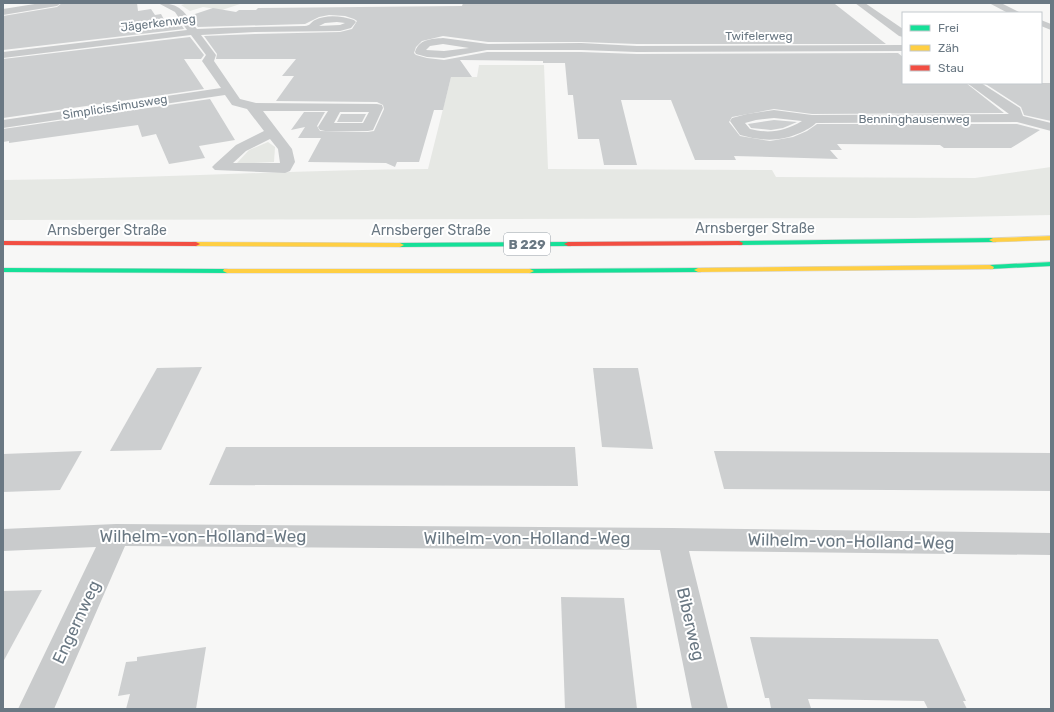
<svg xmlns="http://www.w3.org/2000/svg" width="1054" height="712" font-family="Rubik,sans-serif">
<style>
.green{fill:#e6e8e4}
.building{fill:#cdcfd0}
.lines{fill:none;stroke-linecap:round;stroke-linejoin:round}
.fast-casing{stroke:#d3d4d4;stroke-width:1}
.slow-casing{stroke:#d3d4d4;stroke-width:1}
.jam-casing{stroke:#d3d4d4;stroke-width:1}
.street{fill:#c9cbcc;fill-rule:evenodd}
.fast{fill:#16e098;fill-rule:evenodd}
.slow{fill:#ffcf43;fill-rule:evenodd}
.jam{fill:#f24e42;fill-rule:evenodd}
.labels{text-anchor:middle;stroke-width:4;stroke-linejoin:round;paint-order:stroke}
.far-street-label{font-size:12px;fill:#6a7883;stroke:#fff}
.shield{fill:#fff;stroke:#97a0a8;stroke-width:1}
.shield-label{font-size:13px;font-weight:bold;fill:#6a7883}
.street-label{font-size:14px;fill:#6a7883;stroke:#fff}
.near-street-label{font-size:17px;fill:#6a7883;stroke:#fff}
</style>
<rect width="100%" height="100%" fill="#f7f7f6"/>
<!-- green -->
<g class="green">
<path d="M188,3H243L222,10L203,7L190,11L181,5Z"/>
<path d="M479,65H544L548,169L772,170L776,177L975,178L1051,167V215L914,218L3,220V180C145,179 286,170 428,169L451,77H477Z"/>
<path d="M268,142L275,147L274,162L236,164L249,150Z"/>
</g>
<!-- building -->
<g class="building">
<path d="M62,3H137L138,11L151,9L155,15L161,14L166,23L178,20L184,29L3,50V16L57,7Z"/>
<path d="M463,3L835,4L886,44H637L581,42H488L443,36L422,41L416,47L414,53L416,55L427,58L444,60L487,52H581L637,54L898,53L903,57V83H966L1004,113L812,114L774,109L732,117L729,122L740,136L770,141L793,137L807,131L817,124H1017L1040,130L1011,148H944L940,145L837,144L842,150H830L838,159L734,156L736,160H695L671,100H621L637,165H604L599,139H578L573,95H568L565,63H543V61L460,60L472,77H451L443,110H434L419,162H397L395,167L386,163L308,162L321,138H298L305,127L291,130L304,112H325L317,126L320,131L368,132L374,131L384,109L383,105L377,102L276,101L294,76H282L296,59H216L217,54L204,36L255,34L340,32L352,29L357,21L354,19L345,16L329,15L319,17L305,24L198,27L189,16L213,8L236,12L239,10H256L258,8L462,6Z"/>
<path d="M190,37L204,55L201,59H184L204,89L3,118V59Z"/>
<path d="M984,83H1051V121L1024,115L1021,107Z"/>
<path d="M210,99L235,140L199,146L205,158L169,164L156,134L142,137L138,125L9,143V141L3,142V129Z"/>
<path d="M341,114H366L362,122H337Z"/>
<path d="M774,120L797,122L783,128L771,130L751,128L748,124Z"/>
<path d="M202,367L161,450L110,451L157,368Z"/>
<path d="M593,368H638L653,449L602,447Z"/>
<path d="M226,447H575L578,486L209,485Z"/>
<path d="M82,451L60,490L3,492V454Z"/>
<path d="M714,451L1051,453V491L724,489Z"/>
<path d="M42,590L3,662V591Z"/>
<path d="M561,597L624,598L637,709H565Z"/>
<path d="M750,637L938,639L966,701H963L967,709H928L924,701L808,699L811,708H771L769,698H765Z"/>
<path d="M206,647L196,709H126L130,694L118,696L126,662L137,661V657Z"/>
</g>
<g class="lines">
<defs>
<g id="fast">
<path d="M993,238L997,240L996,242L739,245L735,243L739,241Z"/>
<path d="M568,242L572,244L571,246L400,247L396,245L400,243Z"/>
<path d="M1051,262V266L990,269L986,267L990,265Z"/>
<path d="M3,268L227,269L231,271L227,273L3,272Z"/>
<path d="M698,268L702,270L701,272L530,273L526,271L530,269Z"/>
</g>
<g id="slow">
<path d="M1051,236V240L993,242L989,240L993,238Z"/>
<path d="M193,242L400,243L404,245L400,247L196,246L192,244Z"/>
<path d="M990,265L994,267L993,269L698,272L694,270L698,268Z"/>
<path d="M224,269H530L534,271L530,273H227L223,271Z"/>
</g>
<g id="jam">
<path d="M3,241L196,242L200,244L196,246L3,245Z"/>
<path d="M739,241L743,243L742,245L568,246L564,244L568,242Z"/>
</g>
</defs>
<!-- fast casing -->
<use href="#fast" class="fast-casing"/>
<!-- slow casing -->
<use href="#slow" class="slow-casing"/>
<!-- jam casing -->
<use href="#jam" class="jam-casing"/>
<!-- street -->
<g class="street">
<path d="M41,3H61L57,6L3,15V9Z"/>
<path d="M158,3C181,3 184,12 197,29C233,27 269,27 305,26C310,26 311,22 315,20C327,14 342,16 354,20L356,22L351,28L340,31L255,32L201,35L216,55L214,61L240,99L256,103L377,104L382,105L383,108L373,130L368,131H325L320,130L318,127L328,111H263L292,149L295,162L290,171L285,173L215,170L212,167L215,164L236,145L264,131L247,109L232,105L225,95L3,128V120L221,88L202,61L206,55L191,35L3,58V52L187,30L175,12ZM337,22L345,23L340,25L319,26L325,23ZM340,112H369L363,123H334ZM270,139L278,149L280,163H233L246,151Z"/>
<path d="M855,3H865L903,29V37L899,36Z"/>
<path d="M989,3H1001L1021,13H1008Z"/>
<path d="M1041,20L1051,24V30L1041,26Z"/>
<path d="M443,38L488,44L581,43L637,46L903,45V51L637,52L581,50H487L444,58L427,57L416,54L415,52C419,39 431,39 443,38ZM443,44L469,48L444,51L426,50L430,46Z"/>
<path d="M967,83H981L1020,108L1023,116L1051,123V131L1017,122L816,123C811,128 806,130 800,133C779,142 762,141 740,135L730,121L732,118L747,114L774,110L812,115L1009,114ZM774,118L802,121C785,131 770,134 750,129L745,123L756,120Z"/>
<path d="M116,524L672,528L1051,533V555L689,551L728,709H692L660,550L125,546L54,709H18L96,547L3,551V529Z"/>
</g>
<!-- fast -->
<use href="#fast" class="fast"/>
<!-- slow -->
<use href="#slow" class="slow"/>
<!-- jam -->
<use href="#jam" class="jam"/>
</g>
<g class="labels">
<!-- far-street labels -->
<g class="far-street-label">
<text transform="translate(158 23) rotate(-7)" y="4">Jägerkenweg</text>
<text x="759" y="40">Twifelerweg</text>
<text transform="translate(115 107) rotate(-9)" y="4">Simplicissimusweg</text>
<text x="914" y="123">Benninghausenweg</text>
</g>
<!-- shield labels -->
<rect class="shield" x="504" y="233" width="46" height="22" rx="3"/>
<g class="shield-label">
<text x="527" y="249">B 229</text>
</g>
<!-- street labels -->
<g class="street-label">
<text x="755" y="233">Arnsberger Straße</text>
<text x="107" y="235">Arnsberger Straße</text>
<text x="431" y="235">Arnsberger Straße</text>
</g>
<!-- near-street labels -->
<g class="near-street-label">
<text x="203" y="542">Wilhelm-von-Holland-Weg</text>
<text x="527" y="544">Wilhelm-von-Holland-Weg</text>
<text transform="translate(851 541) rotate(1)" y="6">Wilhelm-von-Holland-Weg</text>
<text transform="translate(76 622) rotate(-65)" y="6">Engernweg</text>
<text transform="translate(691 624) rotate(77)" y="6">Biberweg</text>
</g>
</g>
<!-- border -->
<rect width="1054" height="712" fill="none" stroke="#6a7883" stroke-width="8"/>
<!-- legend -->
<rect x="902" y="12" width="140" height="72" fill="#ffffff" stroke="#c3c9cd"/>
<rect x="910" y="25" width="20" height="6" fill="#16e098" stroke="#c3c9cd"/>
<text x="938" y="32" font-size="12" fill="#6a7883">Frei</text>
<rect x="910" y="45" width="20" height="6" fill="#ffcf43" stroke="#c3c9cd"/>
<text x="938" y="52" font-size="12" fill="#6a7883">Zäh</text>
<rect x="910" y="65" width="20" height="6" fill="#f24e42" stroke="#c3c9cd"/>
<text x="938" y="72" font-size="12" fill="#6a7883">Stau</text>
</svg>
